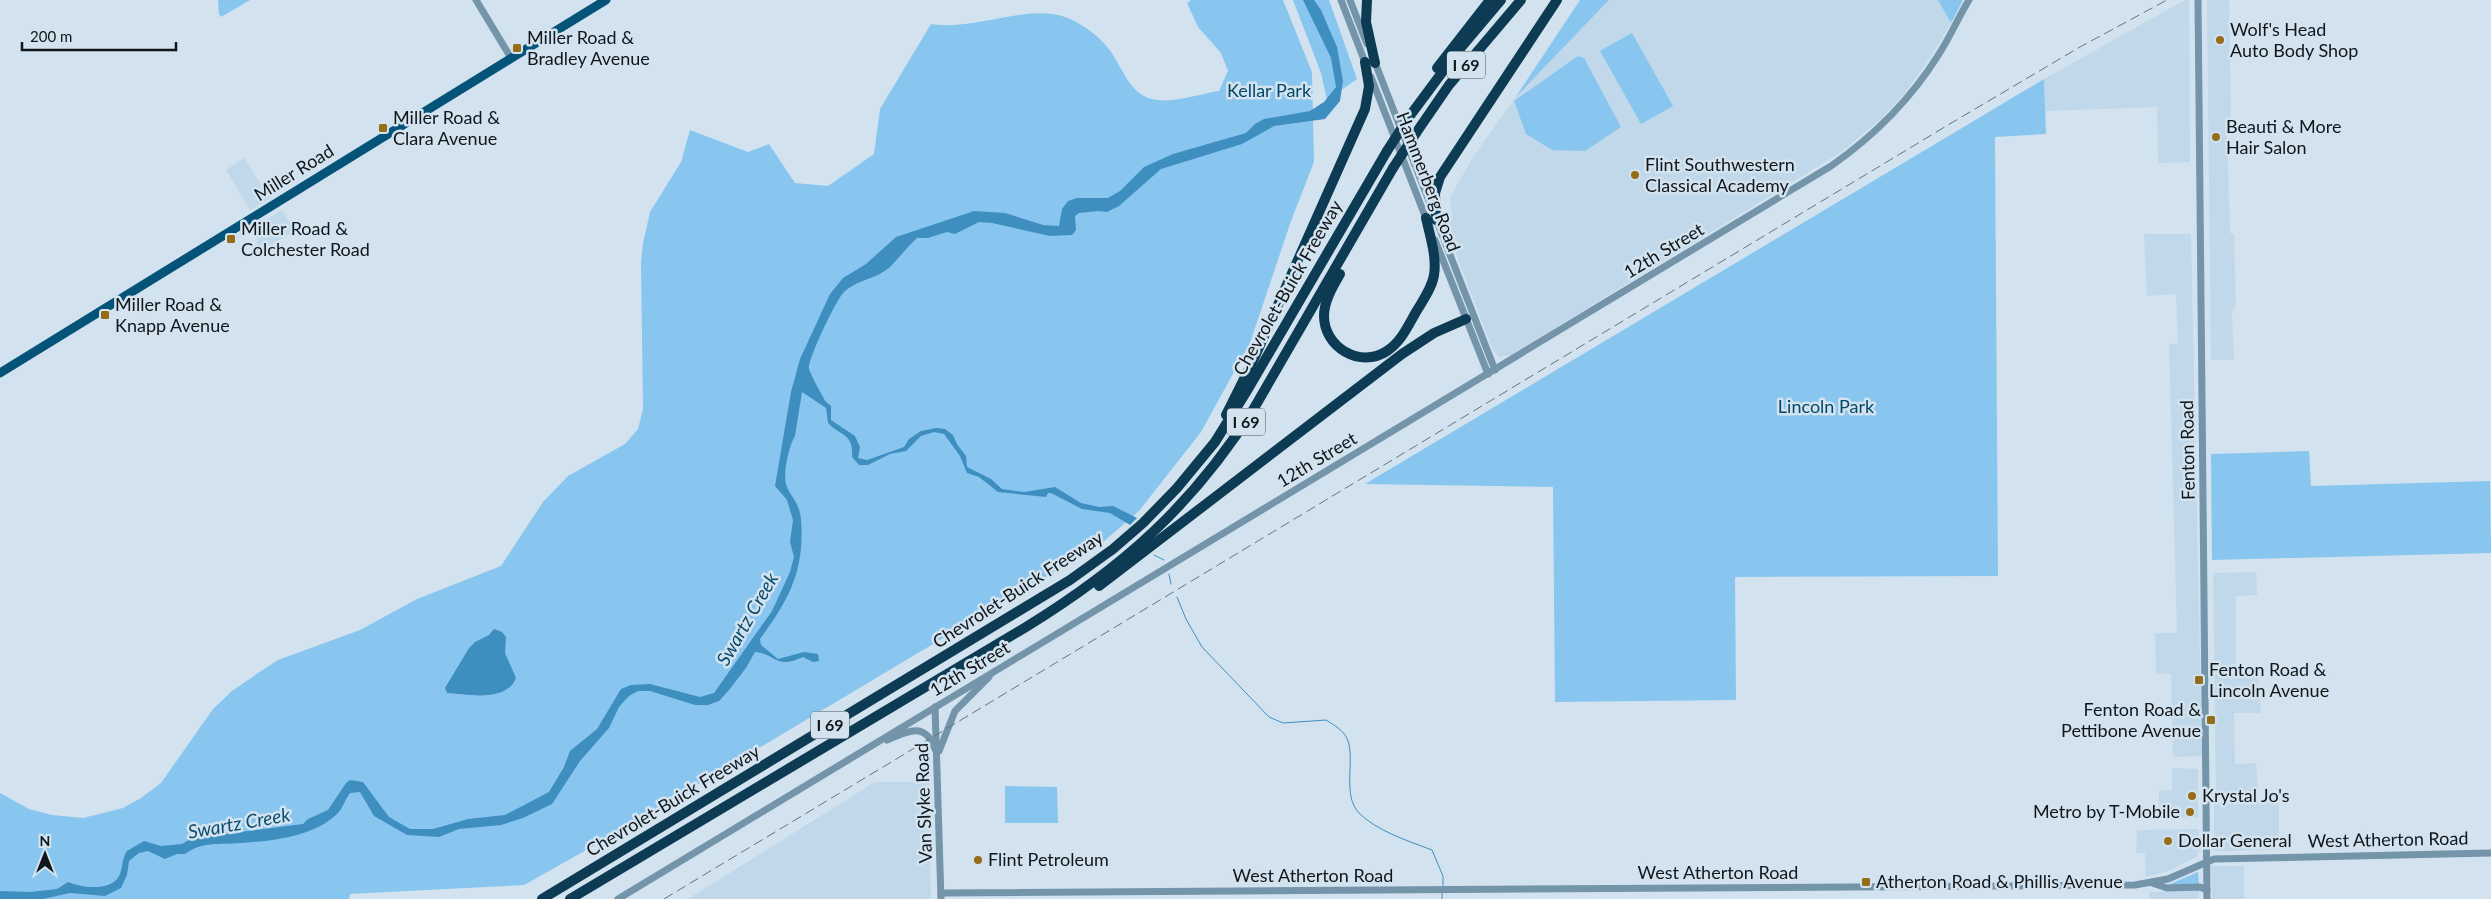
<svg xmlns="http://www.w3.org/2000/svg" width="2491" height="899" font-family="Lato,sans-serif">
<style>
.built{fill:#c0d8e9}
.green{fill:#88c6f0}
.water{fill:#3e8fc0}
.lines{fill:none;stroke-linecap:round;stroke-linejoin:round}
.stream{stroke:#3e8fc0;stroke-width:1}
.minor{stroke:#7494aa;stroke-width:7}
.major{stroke:#065379;stroke-width:9}
.highway{stroke:#0e3b54;stroke-width:10}
.rail{stroke:#68737b;stroke-width:1;stroke-dasharray:10 5;stroke-linecap:butt}
.highway-bridge{stroke:#0e3b54;stroke-width:10}
.poi-dot{fill:#956c17;stroke:#d2e3ef;stroke-width:2}
.labels{text-anchor:middle;stroke-width:5;stroke-linejoin:round;paint-order:stroke}
.shield{fill:#d2e3ef;stroke:#4a545a;stroke-width:1}
.shield-label{font-size:16px;font-weight:bold;fill:#10161a}
.poi-label{font-size:18px;fill:#10161a;stroke:#d2e3ef;text-anchor:start}
.park-label{font-size:18px;fill:#05486a;stroke:#d2e3ef}
.street-label{font-size:18px;fill:#10161a;stroke:#d2e3ef}
.water-label{font-size:19px;font-style:italic;fill:#0c4c6e;stroke:#d2e3ef}
</style>
<rect width="100%" height="100%" fill="#d2e3ef"/>
<!-- built -->
<g class="built">
<path d="M1609,0H1938L1951,23L1928,61L1904,94L1882,118L1840,153L1511,355L1499,357L1493,350L1443,221L1452,217L1450,197L1475,154L1515,98Z"/>
<path d="M2185,0H2189L2190,162L2158,163L2157,107L2045,111L2044,79Z"/>
<path d="M2207,0H2229L2231,115L2227,133L2230,233L2234,234L2236,306L2232,311L2234,360H2211Z"/>
<path d="M244,158L270,198L250,210L226,170Z"/>
<path d="M282,210L295,231L257,253V225Z"/>
<path d="M2144,234H2191L2202,756L2173,757L2171,674L2156,673L2155,633H2177L2169,344L2178,343L2176,294L2147,296Z"/>
<path d="M2256,572L2257,595L2236,596V668H2258L2261,713H2234L2235,764L2256,763L2258,792L2216,794L2213,573Z"/>
<path d="M2172,768L2198,769V817L2159,818V791L2172,790Z"/>
<path d="M875,782H929L931,899H688Z"/>
<path d="M2279,802V850L2214,851V804Z"/>
<path d="M2199,829V851L2196,857L2171,870L2146,877L2145,853H2136L2137,830Z"/>
<path d="M2211,866H2244V899H2212Z"/>
<path d="M2199,890V899H2149V892Z"/>
</g>
<!-- green -->
<g class="green">
<path d="M218,0H250L221,17L219,14Z"/>
<path d="M1191,0H1283L1312,72L1314,162L1291,221L1250,343L1201,432L1139,511L1102,543L615,834L524,885L350,894L349,899H0V793L29,809L52,815L83,818L123,808L141,798L161,783L213,709L232,691L258,673L278,660L360,630L417,599L501,566L543,502L568,476L625,444L638,429L643,409L641,264L643,243L650,212L681,162L690,130L748,152L769,144L795,183L828,186L874,154L880,109L931,24C975,31 1023,5 1062,16C1079,21 1098,35 1108,48C1122,65 1128,93 1152,99C1172,104 1199,94 1219,91L1228,71L1221,53L1198,27L1187,3Z"/>
<path d="M1293,0H1329L1357,79L1327,100L1321,73Z"/>
<path d="M1580,0H1609L1515,98Z"/>
<path d="M1938,0H1963L1951,23Z"/>
<path d="M1632,33L1673,106L1641,124L1600,51Z"/>
<path d="M1578,56L1584,58L1621,127L1585,151L1552,150L1526,134L1514,101Z"/>
<path d="M2044,79L2046,134L1995,137L1998,576L1735,577L1736,700L1555,702L1553,487L1365,484Z"/>
<path d="M2309,451L2311,486L2490,481L2491,553L2212,560L2211,454Z"/>
<path d="M1005,786L1057,787L1058,823H1005Z"/>
<path d="M2198,872L2199,886L2168,885Z"/>
</g>
<!-- water -->
<g class="water">
<path d="M1303,0H1314L1321,10L1337,47L1343,81L1340,101L1325,119L1274,126L1242,144L1161,169L1119,206L1107,212L1098,211L1079,213L1075,216L1076,230L1072,235L1050,236L992,223L979,222L955,234L947,232L928,238H917C907,247 900,257 891,266C878,279 858,279 844,292C836,300 809,357 809,368C809,372 823,397 826,402L831,406V420L855,436L860,447L858,458L867,460L904,447L909,439L921,431L936,428L945,429L953,435L957,444L966,456L967,467L991,479L1002,489L1024,492L1055,487L1081,503L1099,507L1113,506L1137,518L1130,525L1110,513L1082,509L1051,493H1048L1046,497L998,492L979,477L967,473L960,456L944,434L934,432L921,436L906,451L890,454L868,465H859L852,457C854,433 840,436 828,423L826,408L802,392L795,436C789,445 783,474 786,484C790,497 799,501 801,519C805,571 789,599 760,639L761,645L778,659L804,652L818,654L819,661L813,662L803,657C775,670 777,654 755,652L746,668L729,690L719,701L708,705H695L650,691H638L629,696L619,707L609,728L580,761L552,804L523,818L501,825L459,829L439,837L407,835L374,816L360,792L350,793C345,799 343,808 338,813C314,837 273,841 240,843C219,845 203,841 185,854H177L165,859L148,851L139,853L129,861L127,875L121,888L105,896L70,893L43,899H0V891L30,892L57,889L68,882C82,888 113,892 120,874C123,866 122,858 127,851L144,841L161,846L182,844L189,840L210,836L303,824L308,819L328,810L346,783L350,780L363,782L389,817L410,829H433L468,819L505,815L549,792L564,767L570,751L597,729L621,689L631,685L650,684L700,697L714,693L772,611L790,572L794,557L790,542L793,520L787,500L775,486L791,392L800,359L830,294L843,278L866,264L896,237L974,211L1005,213L1043,225L1059,226L1062,209L1068,201L1077,198H1108L1120,191L1144,167L1173,154L1246,133L1255,124L1264,119L1310,111L1324,102L1336,87L1331,58Z"/>
<path d="M494,629L502,632L506,637L505,653L516,678C506,703 467,694 447,693L445,688L469,648L475,642L489,635Z"/>
</g>
<g class="lines">
<!-- stream -->
<g class="stream">
<path d="M1154,555L1164,560"/>
<path d="M1169,574L1171,584"/>
<path d="M1177,597L1186,619L1202,647L1269,717L1283,723L1326,720C1334,725 1345,731 1348,741C1355,762 1342,795 1359,813C1377,831 1408,841 1432,850L1443,876V886"/>
<path d="M1442,899V892"/>
</g>
<!-- minor -->
<g class="minor">
<path d="M476,0L511,58"/>
<path d="M1341,0L1366,65"/>
<path d="M1350,0L1367,44"/>
<path d="M2198,0L2207,899"/>
<path d="M1374,60L1495,370"/>
<path d="M1371,77L1427,221"/>
<path d="M1435,240L1488,374"/>
<path d="M935,707L941,899"/>
<path d="M887,740C908,731 925,721 935,749"/>
<path d="M939,751L955,711L989,677"/>
<path d="M2152,883L2167,888L2200,887L2207,890"/>
<path d="M941,893L2135,885L2168,879L2214,859L2491,853"/>
<path d="M618,899L1831,166C1874,136 1911,99 1939,54C1950,37 1958,18 1969,0"/>
</g>
<!-- major -->
<path class="major" d="M0,373L606,0"/>
<!-- highway -->
<g class="highway">
<path d="M1367,0L1366,22L1375,63"/>
<path d="M1437,68L1490,0"/>
<path d="M1409,117L1458,51L1501,0"/>
<path d="M1416,133L1449,85L1521,0"/>
<path d="M1436,220L1435,193L1440,177L1557,0"/>
<path d="M1340,274C1333,286 1324,301 1324,316C1324,347 1360,369 1387,351C1401,342 1408,326 1416,312C1423,300 1432,288 1434,275C1437,257 1430,236 1426,218"/>
<path d="M1226,415L1253,361L1365,109L1369,86L1365,62"/>
<path d="M1099,586L1402,354L1434,333L1466,319"/>
<path d="M542,899L1070,580L1113,549L1143,523L1177,488L1215,442L1248,389L1387,151"/>
<path d="M570,899L1026,627C1122,568 1192,506 1253,410L1393,168"/>
</g>
<!-- rail -->
<path class="rail" d="M664,899L1953,122L2080,47L2167,0"/>
<!-- highway-bridge -->
<g class="highway-bridge">
<path d="M1387,151L1409,117"/>
<path d="M1393,168L1416,133"/>
</g>
</g>
<!-- markers -->
<g class="poi-dot">
<circle cx="2220" cy="40" r="5"/>
<rect x="512" y="43" width="10" height="10" rx="2.5"/>
<rect x="378" y="123" width="10" height="10" rx="2.5"/>
<circle cx="2216" cy="137" r="5"/>
<circle cx="1635" cy="175" r="5"/>
<rect x="226" y="234" width="10" height="10" rx="2.5"/>
<rect x="100" y="310" width="10" height="10" rx="2.5"/>
<rect x="2194" y="675" width="10" height="10" rx="2.5"/>
<rect x="2206" y="715" width="10" height="10" rx="2.5"/>
<circle cx="2192" cy="796" r="5"/>
<circle cx="2190" cy="812" r="5"/>
<circle cx="2168" cy="841" r="5"/>
<circle cx="978" cy="860" r="5"/>
<rect x="1861" y="877" width="10" height="10" rx="2.5"/>
</g>
<g class="labels">
<!-- shield labels -->
<g class="shield">
<rect x="1447" y="51.5" width="38" height="27" rx="4"/>
<rect x="1227" y="408.5" width="38" height="27" rx="4"/>
<rect x="811" y="711.5" width="38" height="27" rx="4"/>
</g>
<g class="shield-label">
<text x="1466" y="71">I 69</text>
<text x="1246" y="428">I 69</text>
<text x="830" y="731">I 69</text>
</g>
<!-- poi labels -->
<g class="poi-label">
<text x="2230" y="36">Wolf's Head<tspan x="2230" dy="21">Auto Body Shop</tspan></text>
<text x="527" y="44">Miller Road &amp;<tspan x="527" dy="21">Bradley Avenue</tspan></text>
<text x="393" y="124">Miller Road &amp;<tspan x="393" dy="21">Clara Avenue</tspan></text>
<text x="2226" y="133">Beauti &amp; More<tspan x="2226" dy="21">Hair Salon</tspan></text>
<text x="1645" y="171">Flint Southwestern<tspan x="1645" dy="21">Classical Academy</tspan></text>
<text x="241" y="235">Miller Road &amp;<tspan x="241" dy="21">Colchester Road</tspan></text>
<text x="115" y="311">Miller Road &amp;<tspan x="115" dy="21">Knapp Avenue</tspan></text>
<text x="2209" y="676">Fenton Road &amp;<tspan x="2209" dy="21">Lincoln Avenue</tspan></text>
<text x="2201" y="716" text-anchor="end">Fenton Road &amp;<tspan x="2201" dy="21">Pettibone Avenue</tspan></text>
<text x="2202" y="802">Krystal Jo's</text>
<text x="2180" y="818" text-anchor="end">Metro by T-Mobile</text>
<text x="2178" y="847">Dollar General</text>
<text x="988" y="866">Flint Petroleum</text>
<text x="1876" y="888">Atherton Road &amp; Phillis Avenue</text>
</g>
<!-- park labels -->
<g class="park-label">
<text x="1269" y="97">Kellar Park</text>
<text x="1826" y="413">Lincoln Park</text>
</g>
<!-- street labels -->
<g class="street-label">
<text transform="translate(294 173) rotate(-32)" y="6">Miller Road</text>
<text transform="translate(1428 182) rotate(69)" y="6">Hammerberg Road</text>
<text transform="translate(1664 251) rotate(-31)" y="6">12th Street</text>
<text transform="translate(1288 288) rotate(-60)" y="6">Chevrolet-Buick Freeway</text>
<text transform="translate(2188 450) rotate(-91)" y="6">Fenton Road</text>
<text transform="translate(1317 460) rotate(-31)" y="6">12th Street</text>
<text transform="translate(1018 590) rotate(-33)" y="6">Chevrolet-Buick Freeway</text>
<text transform="translate(970 669) rotate(-31)" y="6">12th Street</text>
<text transform="translate(673 801) rotate(-31)" y="6">Chevrolet-Buick Freeway</text>
<text transform="translate(924 803) rotate(-92)" y="6">Van Slyke Road</text>
<text transform="translate(2388 840) rotate(-1)" y="6">West Atherton Road</text>
<text x="1718" y="879">West Atherton Road</text>
<text x="1313" y="882">West Atherton Road</text>
</g>
<!-- water labels -->
<g class="water-label">
<text transform="translate(747 619) rotate(-60)" y="7">Swartz Creek</text>
<text transform="translate(239 823) rotate(-10)" y="7">Swartz Creek</text>
</g>
</g>
<!-- north arrow -->
<g transform="translate(45 854)" stroke="#d2e3ef" stroke-width="4" paint-order="stroke">
<path d="M0-4L9 19L0 12L-9 19Z" fill="#10161a"/>
<text y="-8" font-size="14" font-weight="bold" text-anchor="middle" fill="#10161a">N</text>
</g>
<!-- scale -->
<path d="M22 42v8h154v-8" fill="none" stroke="#10161a" stroke-width="2.5"/>
<text x="30" y="42" font-size="15" fill="#10161a" stroke="#d2e3ef" stroke-width="4" paint-order="stroke">200 m</text>
</svg>
